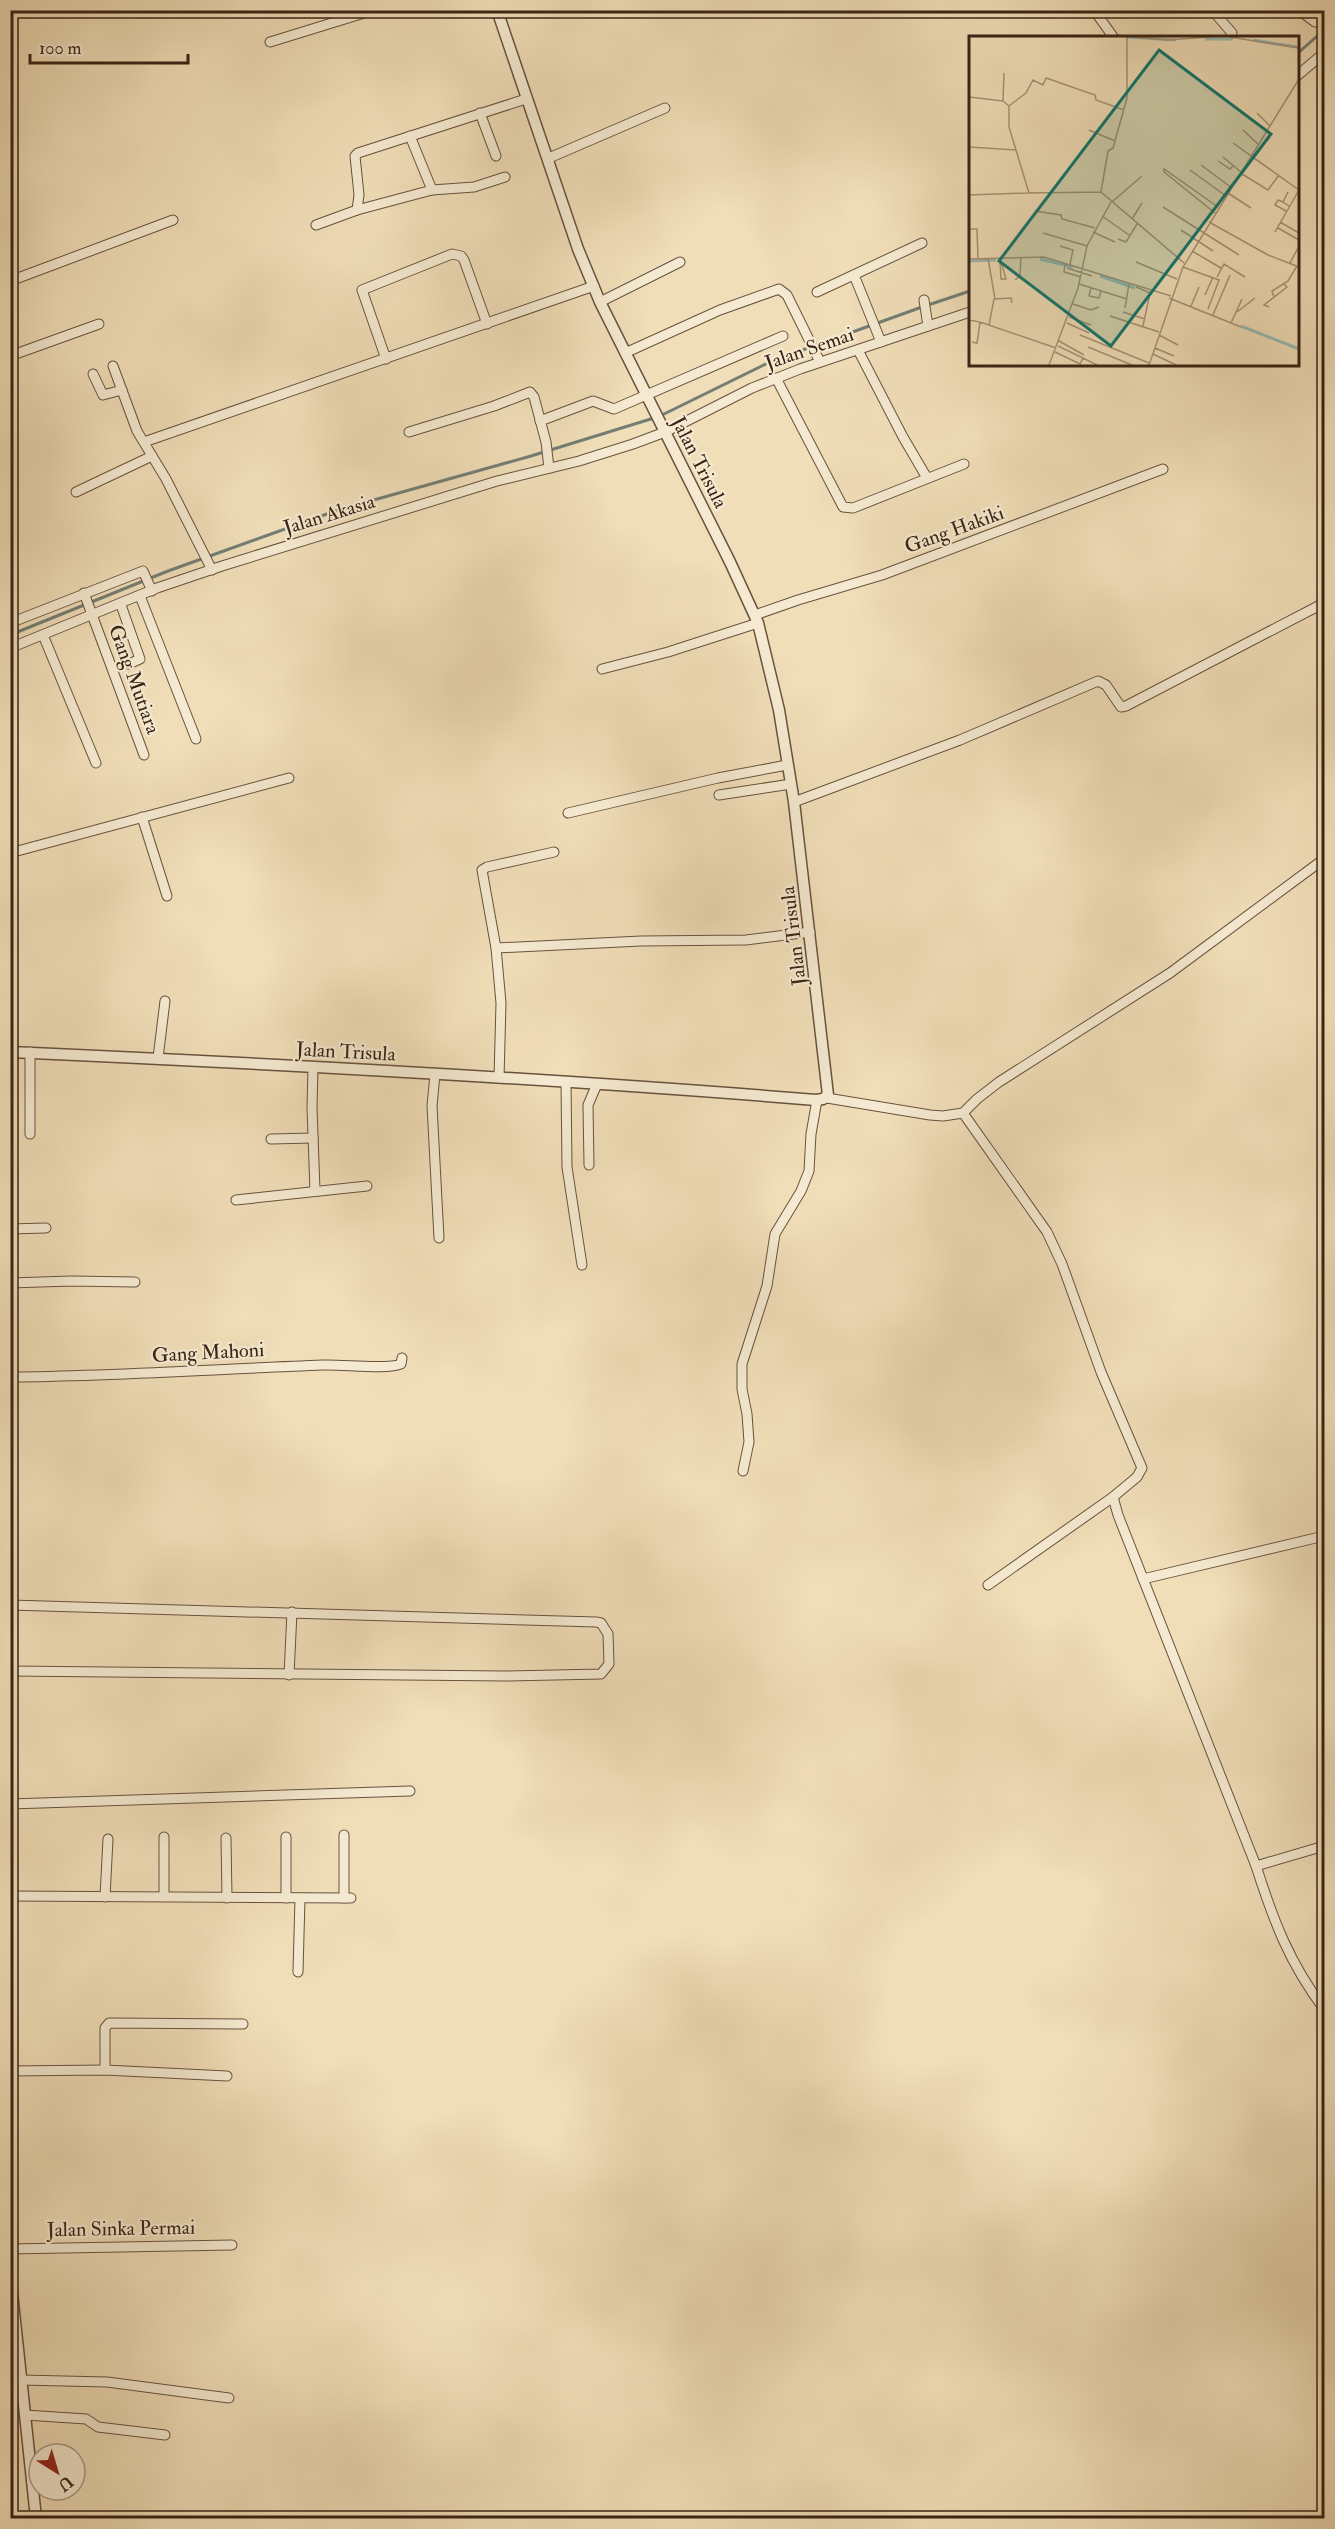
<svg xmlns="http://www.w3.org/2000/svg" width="1335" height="2529" font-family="'IM FELL Double Pica',serif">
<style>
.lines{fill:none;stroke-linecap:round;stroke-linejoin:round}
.stream{stroke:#747e75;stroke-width:3}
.minor-casing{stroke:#68523e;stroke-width:11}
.tertiary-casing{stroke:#68523e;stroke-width:13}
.minor{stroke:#f5ead1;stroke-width:9}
.tertiary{stroke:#f5ead1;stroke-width:10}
.labels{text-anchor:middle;stroke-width:4.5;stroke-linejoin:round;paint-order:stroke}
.street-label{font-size:20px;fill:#3a2315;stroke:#f5ead1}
.inset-river{fill:none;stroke:#9bbbb5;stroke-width:3}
.inset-road{fill:none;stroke:#a79377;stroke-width:1.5}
.view{fill:#0f766e;fill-opacity:0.15;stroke:#0f766e;stroke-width:3}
.inset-edge{fill:none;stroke:#3a2315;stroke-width:3}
</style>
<rect width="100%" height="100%" fill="#f0deb8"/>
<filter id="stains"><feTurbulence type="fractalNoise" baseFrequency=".00333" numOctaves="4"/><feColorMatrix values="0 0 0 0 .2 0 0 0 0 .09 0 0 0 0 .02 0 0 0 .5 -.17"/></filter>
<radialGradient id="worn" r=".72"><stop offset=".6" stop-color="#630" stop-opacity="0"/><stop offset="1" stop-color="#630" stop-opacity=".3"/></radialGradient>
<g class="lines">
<!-- stream -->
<g class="stream">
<path d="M1298,53L1324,30"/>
<path d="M928,305L970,291"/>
<path d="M660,416L772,361L922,307"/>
<path d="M10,635L168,571L338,510L531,456L654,418"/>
</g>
<defs>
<g id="minor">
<path d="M1094,10L1114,38"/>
<path d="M1299,10L1315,22L1324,19"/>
<path d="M1214,12L1232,33L1230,38"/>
<path d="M270,42L374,10"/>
<path d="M1298,75L1324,53"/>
<path d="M480,113L496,156"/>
<path d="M410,136L432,190L474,187L505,177"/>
<path d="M549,158L665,108"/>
<path d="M357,210L432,190"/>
<path d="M316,225L357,210L359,195L355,156L358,153L526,99"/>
<path d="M854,275L881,342"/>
<path d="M10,281L173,220"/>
<path d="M817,292L922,243"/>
<path d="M924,300L928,326"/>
<path d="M600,302L680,262"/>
<path d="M858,350L903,437L927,478"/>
<path d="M625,353L720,310L779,289L787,295L820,362"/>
<path d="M10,356L99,324"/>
<path d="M386,359L362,290L452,254L461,256L464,260L487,324"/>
<path d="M113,366L137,431L166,479L212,570"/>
<path d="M93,374L103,395L122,390"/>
<path d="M776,378L843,507L853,508L964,464"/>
<path d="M540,421L593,401L614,409L783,336"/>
<path d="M409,432L494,406L530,392L534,397L546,442L549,468"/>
<path d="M144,442L594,286"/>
<path d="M76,492L152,456"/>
<path d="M84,593L144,755"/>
<path d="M140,596L196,739"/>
<path d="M121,605L140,659L129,664"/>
<path d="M755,615L798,600L882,575L1163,469"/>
<path d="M10,623L143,571L152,591"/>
<path d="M43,635L96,763"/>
<path d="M10,648L157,588L222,566L497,481L579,461L633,444L665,432L752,388L800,369L970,312"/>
<path d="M602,669L668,652L758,623"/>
<path d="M719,795L791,784"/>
<path d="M794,802L960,740L1098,681L1106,685L1121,707L1126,706L1324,603"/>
<path d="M568,813L718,778L787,765"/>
<path d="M142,817L167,896"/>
<path d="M10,853L289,778"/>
<path d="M496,948L641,941L746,940L810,932"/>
<path d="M158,1058L165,1001"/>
<path d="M313,1068L312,1107L315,1191"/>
<path d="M435,1074L432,1106L439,1238"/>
<path d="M499,1078L501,1003L496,948L482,870L487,867L554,852"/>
<path d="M566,1082L567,1167L582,1265"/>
<path d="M827,1098L930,1115L943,1116L963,1113L977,1099L999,1082L1170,973L1324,859"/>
<path d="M963,1113L1047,1232L1062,1264L1101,1372L1142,1468L1137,1477L1113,1497L1118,1515L1256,1866C1274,1922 1289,1962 1324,2009"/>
<path d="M30,1134V1052"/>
<path d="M271,1139L313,1138"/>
<path d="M589,1165L588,1105L597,1084"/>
<path d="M236,1200L367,1186"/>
<path d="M10,1229L46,1228"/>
<path d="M10,1283L71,1281L135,1282"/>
<path d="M10,1377C115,1376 219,1369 323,1365C341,1364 388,1370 401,1364L402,1358"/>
<path d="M743,1471L749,1442L747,1414L742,1389V1364L767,1286L775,1234L801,1191L809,1171L811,1134L817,1100"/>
<path d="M1143,1579L1324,1536"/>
<path d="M988,1585L1113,1497"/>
<path d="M10,1605L596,1622L601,1623L608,1634L609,1664L601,1674L505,1676L10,1671"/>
<path d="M289,1675L292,1612"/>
<path d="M10,1804L410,1791"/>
<path d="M164,1837V1896"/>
<path d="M226,1838L227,1898"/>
<path d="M1256,1866L1324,1846"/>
<path d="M10,1896L351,1898"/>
<path d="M105,1897L108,1839"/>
<path d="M286,1898V1837"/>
<path d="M344,1898V1835"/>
<path d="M298,1972L300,1898"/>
<path d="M105,2070V2028L109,2023L243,2024"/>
<path d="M10,2071L105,2070L227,2076"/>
<path d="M10,2249L232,2245"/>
<path d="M21,2380L107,2382L229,2398"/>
<path d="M25,2415L86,2419L98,2427L165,2435"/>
</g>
<g id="tertiary">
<path d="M10,1052C279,1064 548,1078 816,1100L823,1099L828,1095L794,802L779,710L758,623L730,562L600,302L578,249L497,10"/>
<path d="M10,2274L36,2518"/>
</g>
</defs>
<!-- minor casing -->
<use href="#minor" class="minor-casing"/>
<!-- tertiary casing -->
<use href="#tertiary" class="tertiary-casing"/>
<!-- minor -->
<use href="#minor" class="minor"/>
<!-- tertiary -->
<use href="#tertiary" class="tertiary"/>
</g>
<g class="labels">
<!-- street labels -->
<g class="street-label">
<text transform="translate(809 348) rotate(-19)" y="7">Jalan Semai</text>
<text transform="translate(700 462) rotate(63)" y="7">Jalan Trisula</text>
<text transform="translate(329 514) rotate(-17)" y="7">Jalan Akasia</text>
<text transform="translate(954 529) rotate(-20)" y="7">Gang Hakiki</text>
<text transform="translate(135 679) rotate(70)" y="7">Gang Mutiara</text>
<text transform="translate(793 936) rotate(-97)" y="7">Jalan Trisula</text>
<text transform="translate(346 1051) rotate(3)" y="7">Jalan Trisula</text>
<text transform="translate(208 1352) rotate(-3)" y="7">Gang Mahoni</text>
<text transform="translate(121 2228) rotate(-1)" y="7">Jalan Sinka Permai</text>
</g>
</g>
<!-- overview -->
<g transform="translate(969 36)">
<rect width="330" height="330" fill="#f0deb8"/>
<path class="inset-river" d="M157,1L207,4M236,3H264M284,4L329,11M71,223L104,231M0,225L27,224M131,240L166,252M272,290L330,313"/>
<path class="inset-road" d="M164,1L198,4L241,1M261,1L330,12M0,61L34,65L40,70V91L60,157L132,156L215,227M34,65L35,37M40,70L57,57L64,44L74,49L77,42L126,59L127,64L155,74M288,77L301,90M120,94L146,105M274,94L290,109M264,107L330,154M0,111L47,114M254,121L273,137M249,125L261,133L264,130M232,129L263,152M221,134L257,160M273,138L299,154L310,139M132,156L139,115L144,112L158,62V1M319,156L314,166L320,170M259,157L282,172M0,159L60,157M143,166L173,140M314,166L309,164L306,169L317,175M194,171L270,219M66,175L92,179L93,183L126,192M246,177L195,136V133L249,171M133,180L160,199M163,183L173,167M240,186L299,219L330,231M311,186L330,197M309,192L330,204M0,193H8L9,222M212,194L244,215M124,196L146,206M306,196L330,154M74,197L118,210M149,203L157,206L168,188M91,210L104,214L101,228M223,215L252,232M19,222L26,263M31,222L37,243H32L31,224M0,223L75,221L202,260M167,226L208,243M96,227L95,236L112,241M321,227L330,210M214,231L250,244L239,273M98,232L123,240M248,241L255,228L276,241M46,244L51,240L52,221M110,248L158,263M167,251L181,257L174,290M122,252L120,260L130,262L132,255M236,259L244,241M305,261L303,255L319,245L328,230M200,262L272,291M104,268L122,274L130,271M222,270L230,251M300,271L295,269L318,251L314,247M156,272L160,248M154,276L176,283M268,276L286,262M244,279L261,239M141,280L190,296M100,281L122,289M0,284L11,286L8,307L3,306M11,286L87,312M98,287L120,297M262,287L273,263M20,289L25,263L42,262L43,267M111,299L180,327M190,299L209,309M90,305L115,319M89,310L114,322M119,311L163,329M186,312L205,320M86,316L111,328L114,322L128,329M184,318L207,329M80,329L109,252L118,210L142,166M180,329L214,231L330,43"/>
<path class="view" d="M190,14L302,98L142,310L30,225Z"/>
<rect width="330" height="330" class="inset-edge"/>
</g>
<!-- margin -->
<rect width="1335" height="2529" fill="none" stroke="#f0deb8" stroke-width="36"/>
<rect x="12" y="12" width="1311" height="2505" fill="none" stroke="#3a2315" stroke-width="3"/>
<rect x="18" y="18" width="1299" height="2493" fill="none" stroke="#3a2315" stroke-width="1.5"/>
<!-- north arrow -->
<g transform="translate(57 2472) rotate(143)"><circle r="28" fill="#f5ead1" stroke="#aa9a86" stroke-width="1.5"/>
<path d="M0-4.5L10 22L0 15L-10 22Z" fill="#8f2418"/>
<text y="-9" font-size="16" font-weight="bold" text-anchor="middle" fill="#3a2315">U</text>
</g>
<!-- scale -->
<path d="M30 54v9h158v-9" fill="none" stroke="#3a2315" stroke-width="3"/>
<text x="39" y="54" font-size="18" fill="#3a2315" stroke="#f5ead1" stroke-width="4.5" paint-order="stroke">100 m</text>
<rect width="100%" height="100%" filter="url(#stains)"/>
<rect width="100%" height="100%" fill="url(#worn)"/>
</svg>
